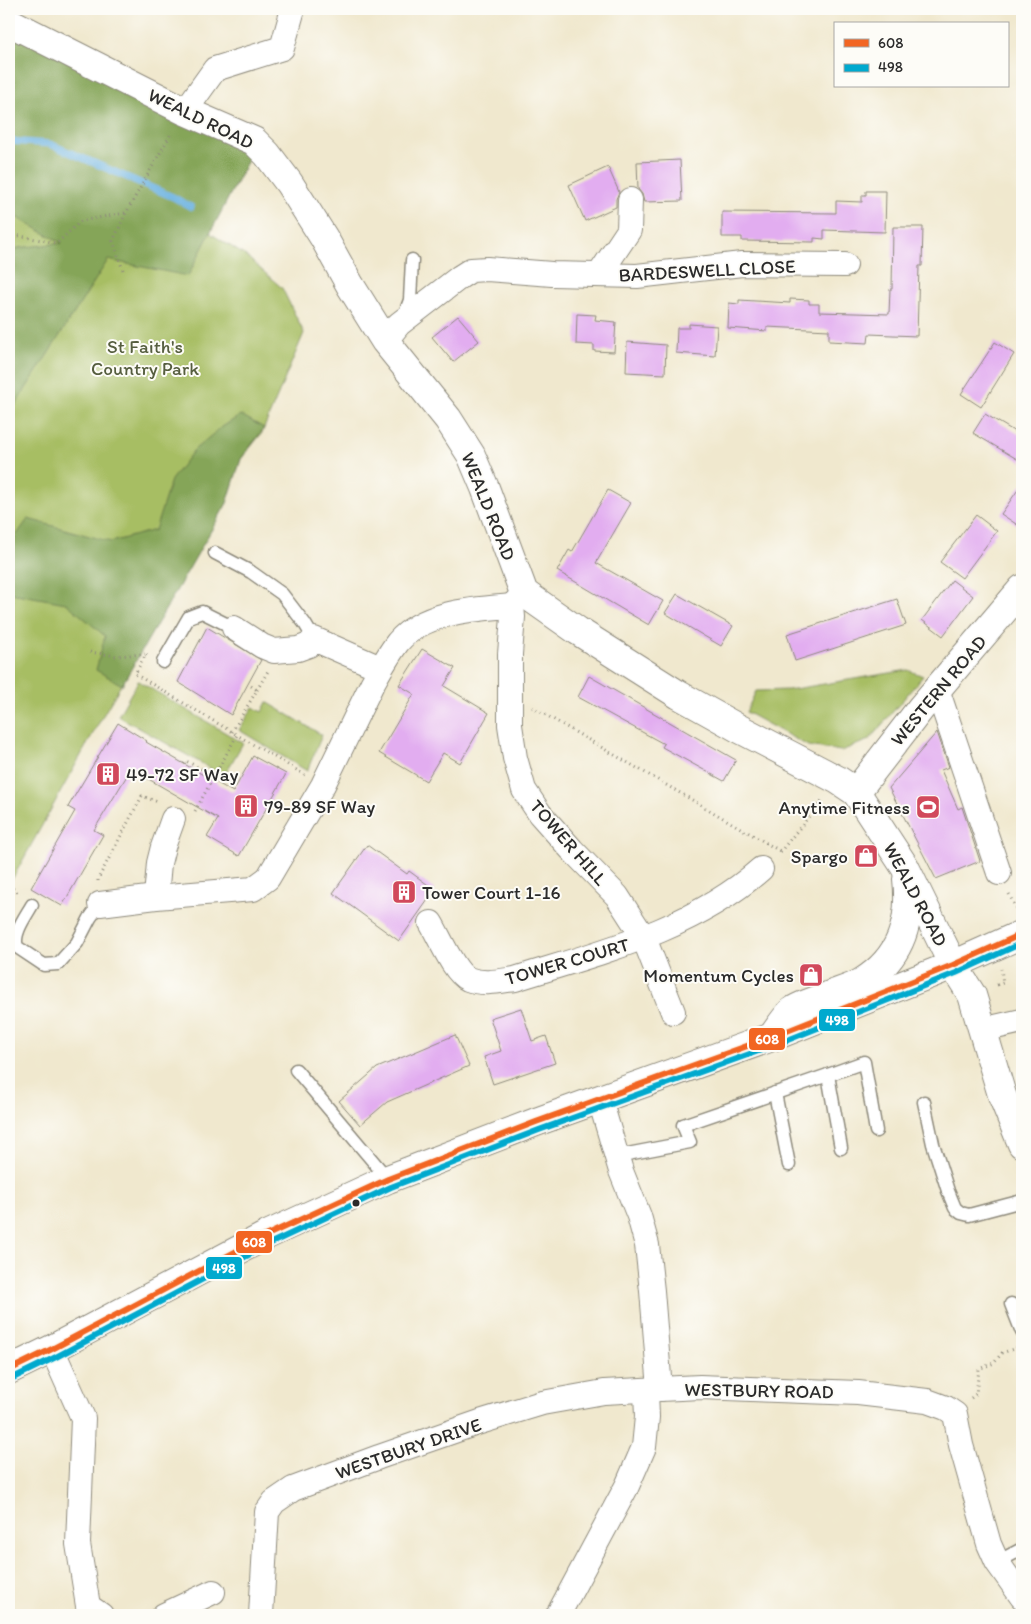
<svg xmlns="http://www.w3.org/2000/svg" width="1031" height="1624" font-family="Itim,sans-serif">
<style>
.green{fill:#a7be63;stroke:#697447}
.forest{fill:#85a559;stroke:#586842}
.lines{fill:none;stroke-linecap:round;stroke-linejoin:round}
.stream{stroke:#69b1e0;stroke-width:7}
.building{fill:#e2adf0}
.lane-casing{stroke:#8e8a7c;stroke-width:15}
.street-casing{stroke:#8e8a7c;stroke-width:26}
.secondary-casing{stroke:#8e8a7c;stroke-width:30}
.primary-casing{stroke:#8e8a7c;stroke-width:30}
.path{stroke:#8e8a7c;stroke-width:3;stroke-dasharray:1 4;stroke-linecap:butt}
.lane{stroke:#fff;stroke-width:12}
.street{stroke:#fff;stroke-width:24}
.secondary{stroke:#fff;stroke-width:28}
.primary{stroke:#fff;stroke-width:28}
.bus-1-casing{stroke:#fdfcf7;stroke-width:10}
.bus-2-casing{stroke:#fdfcf7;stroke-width:10}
.bus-1{stroke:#f26522;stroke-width:6}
.bus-2{stroke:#00a9ce;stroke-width:6}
.bus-dot{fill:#2b2b2b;stroke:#fdfcf7;stroke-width:2}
.labels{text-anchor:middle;stroke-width:4;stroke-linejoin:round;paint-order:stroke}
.street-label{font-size:19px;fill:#2b2b2b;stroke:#fdfcf7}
.park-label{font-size:19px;fill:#565e3f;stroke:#fdfcf7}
.poi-label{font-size:19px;fill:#2b2b2b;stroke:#fdfcf7;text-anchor:start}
.line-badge{stroke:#fdfcf7;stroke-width:2}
.badge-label{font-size:14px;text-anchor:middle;font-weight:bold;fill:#fff}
</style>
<rect width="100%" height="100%" fill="#fdfcf7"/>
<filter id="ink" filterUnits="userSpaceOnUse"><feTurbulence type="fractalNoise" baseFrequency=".02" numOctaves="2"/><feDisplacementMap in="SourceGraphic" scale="10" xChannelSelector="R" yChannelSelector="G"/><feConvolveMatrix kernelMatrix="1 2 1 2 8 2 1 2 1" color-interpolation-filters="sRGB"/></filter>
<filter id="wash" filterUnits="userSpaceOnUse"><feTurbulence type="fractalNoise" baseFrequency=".0096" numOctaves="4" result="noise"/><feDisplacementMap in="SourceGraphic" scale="20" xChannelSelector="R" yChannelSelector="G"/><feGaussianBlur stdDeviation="1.12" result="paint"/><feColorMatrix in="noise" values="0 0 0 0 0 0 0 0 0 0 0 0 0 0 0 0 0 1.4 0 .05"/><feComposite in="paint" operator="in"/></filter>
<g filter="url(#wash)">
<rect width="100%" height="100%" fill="#f0e8ce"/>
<!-- green -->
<g class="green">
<path d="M9,22L250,156L210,233L246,256L282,288L304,333L262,433L241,459L227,503L105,712L9,885Z"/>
<path d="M908,670L923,676L869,740L841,751L808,746L746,712L756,691L788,690Z"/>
<path d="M138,681L243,743L224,776L118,716Z"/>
<path d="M267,702L322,735L307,771L239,730L253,707L262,712Z"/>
</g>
<!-- forest -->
<g class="forest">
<path d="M9,22L185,111L250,156L188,276L108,260L9,415V327L13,322L9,320V260L17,248L62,243L9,213Z"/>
<path d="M241,415L264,428L241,459L227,503L122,685L96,670L105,636L66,603L11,593L9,590V546L28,519L111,542L155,530L171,480L194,450L219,429Z"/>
</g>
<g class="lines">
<!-- stream -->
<path class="stream" d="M9,141L50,144L173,197L191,207"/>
</g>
<g id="blocks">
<!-- building -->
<g class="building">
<path d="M680,160L682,201L644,202L642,194L638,189L637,162Z"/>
<path d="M608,167L619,192L616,199V207L585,221L569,185Z"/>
<path d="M866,191H886L885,232L824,230V239L814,238V242L742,241V237H722V212L836,213V201L862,202V195H866Z"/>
<path d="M893,227H923L922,266H919L917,336L869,334L868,343L829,341V330L767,327V331L728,328L729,303L739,304V300L790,303V299L809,300V304H819V312L889,314L890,289H892Z"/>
<path d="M577,314L596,315L595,320L616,322L614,352L594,351V345L576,344Z"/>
<path d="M458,316L479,341L453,362L432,337Z"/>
<path d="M689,324L717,326L715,356L676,353L677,328H689Z"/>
<path d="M627,342L666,345L665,374L626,372Z"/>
<path d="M995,342L1014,354L981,407L961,394Z"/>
<path d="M985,414L1022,436V462L973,433Z"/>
<path d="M1022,484V528L1001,514Z"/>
<path d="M608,490L631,503L596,563L663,601L649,625L557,571L569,550L572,552Z"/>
<path d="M976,515L997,531L962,578L940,562Z"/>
<path d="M952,580L973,596L943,636L922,620Z"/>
<path d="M677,594L733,626L721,646L665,613Z"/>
<path d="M897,599L906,625L795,661L787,634Z"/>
<path d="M207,627L261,660L231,715L178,682Z"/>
<path d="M422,649L455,668L444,686L489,713L460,763L443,753L426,781L379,753L414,694L399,685Z"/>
<path d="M589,676L736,760L724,781L662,747L664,744L578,697Z"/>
<path d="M118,723L147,741L146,742L233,792L253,756L286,774L239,856L207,837L218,819L131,769L94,830L103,835L62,906L31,888L75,811L68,807Z"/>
<path d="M937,732L949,767L941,770L958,809L962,807L980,861L936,879L889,788Z"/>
<path d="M367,845L407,874L409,871L435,890L399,941L333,893Z"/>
<path d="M521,1008L532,1041L546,1036L555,1063L493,1084L484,1057L501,1051L490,1018Z"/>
<path d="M455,1035L469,1066L387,1102L360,1125L339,1101L377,1068Z"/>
</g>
</g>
</g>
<g filter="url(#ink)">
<use href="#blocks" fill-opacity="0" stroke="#8e8a7c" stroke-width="1"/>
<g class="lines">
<defs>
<g id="lane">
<path d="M404,316L410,300L412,260"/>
<path d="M215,553L251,572L282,594L305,624L314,639"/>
<path d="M163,662L189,617L202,612L234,628"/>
<path d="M32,905C26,916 12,934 17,947L44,965L58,964L77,943L90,918L100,904"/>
<path d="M296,1070L388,1179"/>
<path d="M828,1075L864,1062L876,1131"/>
<path d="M775,1093L789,1165"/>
<path d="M924,1102L933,1144L948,1191L955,1208L961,1213L969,1215L1022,1201"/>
<path d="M617,1156L690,1142L683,1125L828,1075L841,1148"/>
<path d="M1011,1304L1022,1332"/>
<path d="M997,1562L1022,1549"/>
</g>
<g id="street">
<path d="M185,111L215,69L282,48L293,9"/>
<path d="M599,275L629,230L630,200"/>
<path d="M385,341L399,324L460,277L471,270L487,269L552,274L637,276L742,264L845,265"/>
<path d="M523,594L512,606L513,617L510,654V725L515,758L524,790L540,814L572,850L617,896L644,938L673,1012"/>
<path d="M234,628L262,646L274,651L298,649L309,645L314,639L380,668"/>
<path d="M937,689L999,873"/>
<path d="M156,897L159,863L163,847L173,819"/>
<path d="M100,904L156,897L253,889L268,878L323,785L372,684C380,670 388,655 398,642C424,611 476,609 512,606"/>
<path d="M431,923C439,936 454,973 468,979C483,985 500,981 515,979C601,952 692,930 761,869"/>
<path d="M982,1030L1022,1021"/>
<path d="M600,1100L621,1171L639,1216L647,1245L652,1291L660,1389L700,1387L858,1393L927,1401L946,1408L955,1414L961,1445L989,1544L997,1562L1022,1597"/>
<path d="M52,1349L83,1418L78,1544L88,1606L101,1615"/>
<path d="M164,1615L213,1592"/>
<path d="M261,1615L267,1512L274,1502L293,1489L379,1457L480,1422L542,1403L604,1392L660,1389"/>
<path d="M558,1615L627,1486L644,1447L647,1417L646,1391"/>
</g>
<g id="secondary">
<path d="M9,22L185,111L254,141L267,154L289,183L324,238L350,285L385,341L448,419L471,455L485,488L524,593L578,631L679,695L738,728L838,780L856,792L905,867L953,965L972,995L1002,1095L1022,1144"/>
<path d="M856,792L921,708L1022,589"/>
<path d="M772,1037C778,1029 784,1019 791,1012C797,1006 821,999 830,995C840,991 852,988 862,982C901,958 912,922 907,879"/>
</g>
<path id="primary" d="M9,1370L52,1349L267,1235L388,1179L536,1122L772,1037L953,965L1022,934"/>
</defs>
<!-- lane casing -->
<use href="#lane" class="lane-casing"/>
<!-- street casing -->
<use href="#street" class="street-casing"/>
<!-- secondary casing -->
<use href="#secondary" class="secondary-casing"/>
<!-- primary casing -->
<use href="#primary" class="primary-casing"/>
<!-- path -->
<g class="path">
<path d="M9,234L57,243L81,221L125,213"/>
<path d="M123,270L113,241L126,213L172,132"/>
<path d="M90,652L116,656L145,654"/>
<path d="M147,655L146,654L135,674L237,735"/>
<path d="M257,690L268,671"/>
<path d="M532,707L780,851"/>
<path d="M232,732L257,690L248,684"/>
<path d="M184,764L186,761L215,776"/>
<path d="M195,811L237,735L305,775"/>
<path d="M780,852L823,799"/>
<path d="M98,881V879L142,796L158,802"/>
<path d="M9,885L20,895"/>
<path d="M1009,894L1017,911"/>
<path d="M997,985L1003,983L1001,969"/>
<path d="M971,1398L976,1394L979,1369L994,1363L1002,1353L1016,1348"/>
</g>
<!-- lane -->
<use href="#lane" class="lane"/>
<!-- street -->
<use href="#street" class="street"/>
<!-- secondary -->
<use href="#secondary" class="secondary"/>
<!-- primary -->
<use href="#primary" class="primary"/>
<defs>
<path id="bus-1" d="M9,1370L52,1349L267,1235L388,1179L536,1122L772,1037L953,965L1022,934"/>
<path id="bus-2" d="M13,1378L56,1357L271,1243L391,1187L539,1130L775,1045L956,973L1022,943"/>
</defs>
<!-- bus-1 casing -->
<use href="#bus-1" class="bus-1-casing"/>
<!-- bus-2 casing -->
<use href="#bus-2" class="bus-2-casing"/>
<!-- bus-1 -->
<use href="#bus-1" class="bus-1"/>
<!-- bus-2 -->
<use href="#bus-2" class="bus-2"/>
</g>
</g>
<!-- icons -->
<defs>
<symbol id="building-square" viewBox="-11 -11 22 22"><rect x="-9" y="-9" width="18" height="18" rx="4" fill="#d1495b" stroke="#fdfcf7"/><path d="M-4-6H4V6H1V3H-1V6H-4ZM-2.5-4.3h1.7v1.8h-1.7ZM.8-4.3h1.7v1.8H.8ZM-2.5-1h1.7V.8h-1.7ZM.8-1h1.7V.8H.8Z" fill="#fff"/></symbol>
<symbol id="stadium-square" viewBox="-11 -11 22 22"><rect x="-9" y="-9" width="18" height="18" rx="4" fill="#d1495b" stroke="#fdfcf7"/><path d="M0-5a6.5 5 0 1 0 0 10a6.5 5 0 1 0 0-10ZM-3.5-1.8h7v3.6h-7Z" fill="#fff"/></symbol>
<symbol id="shop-square" viewBox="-11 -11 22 22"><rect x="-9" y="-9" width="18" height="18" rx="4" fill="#d1495b" stroke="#fdfcf7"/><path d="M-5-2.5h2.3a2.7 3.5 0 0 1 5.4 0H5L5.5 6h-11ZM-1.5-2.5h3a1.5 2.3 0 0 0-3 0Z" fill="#fff"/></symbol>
</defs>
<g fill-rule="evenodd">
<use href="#building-square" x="94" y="760" width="28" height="28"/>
<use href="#building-square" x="232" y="792" width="28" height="28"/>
<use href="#stadium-square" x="914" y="793" width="28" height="28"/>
<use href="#shop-square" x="852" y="842" width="28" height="28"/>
<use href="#building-square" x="390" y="878" width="28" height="28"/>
<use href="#shop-square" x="797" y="961" width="28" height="28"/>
</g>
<!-- markers -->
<circle class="bus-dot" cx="356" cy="1203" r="4.5"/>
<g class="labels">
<!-- street labels -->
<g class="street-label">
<text transform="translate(201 118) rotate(26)" y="7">WEALD ROAD</text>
<text transform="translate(707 270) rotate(-3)" y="7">BARDESWELL CLOSE</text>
<text transform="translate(489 506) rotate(68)" y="7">WEALD ROAD</text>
<text transform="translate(938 690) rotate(-50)" y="7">WESTERN ROAD</text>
<text transform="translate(569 842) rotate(49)" y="7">TOWER HILL</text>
<text transform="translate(916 894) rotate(62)" y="7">WEALD ROAD</text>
<text transform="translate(567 961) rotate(-16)" y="7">TOWER COURT</text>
<text transform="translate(759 1390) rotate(1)" y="7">WESTBURY ROAD</text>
<text transform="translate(408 1448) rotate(-19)" y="7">WESTBURY DRIVE</text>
</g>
<!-- park labels -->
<g class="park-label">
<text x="145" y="353">St Faith's<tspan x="145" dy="22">Country Park</tspan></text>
</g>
<!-- poi labels -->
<g class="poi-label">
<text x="126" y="781">49-72 SF Way</text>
<text x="264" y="813">79-89 SF Way</text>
<text x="910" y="814" text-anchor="end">Anytime Fitness</text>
<text x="848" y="863" text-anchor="end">Spargo</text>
<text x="422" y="899">Tower Court 1-16</text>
<text x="794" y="982" text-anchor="end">Momentum Cycles</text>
</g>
</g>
<g class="line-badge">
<rect x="818" y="1008" width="38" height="24" rx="5" fill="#00a9ce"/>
<rect x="748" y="1027" width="38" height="24" rx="5" fill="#f26522"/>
<rect x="235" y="1230" width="38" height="24" rx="5" fill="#f26522"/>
<rect x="205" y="1256" width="38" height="24" rx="5" fill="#00a9ce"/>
</g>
<g class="badge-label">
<text x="837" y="1025">498</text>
<text x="767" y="1044">608</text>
<text x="254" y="1247">608</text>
<text x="224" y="1273">498</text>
</g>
<!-- margin -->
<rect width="1031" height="1624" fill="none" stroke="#fdfcf7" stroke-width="30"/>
<!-- legend -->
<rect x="834" y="22" width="175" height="65" fill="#fdfcf7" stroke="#a9a8a5"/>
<rect x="844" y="39" width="25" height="8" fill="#f26522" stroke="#a9a8a5"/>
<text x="878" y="48" font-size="15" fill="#2b2b2b">608</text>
<rect x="844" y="64" width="25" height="8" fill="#00a9ce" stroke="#a9a8a5"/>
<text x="878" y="72" font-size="15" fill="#2b2b2b">498</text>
</svg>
